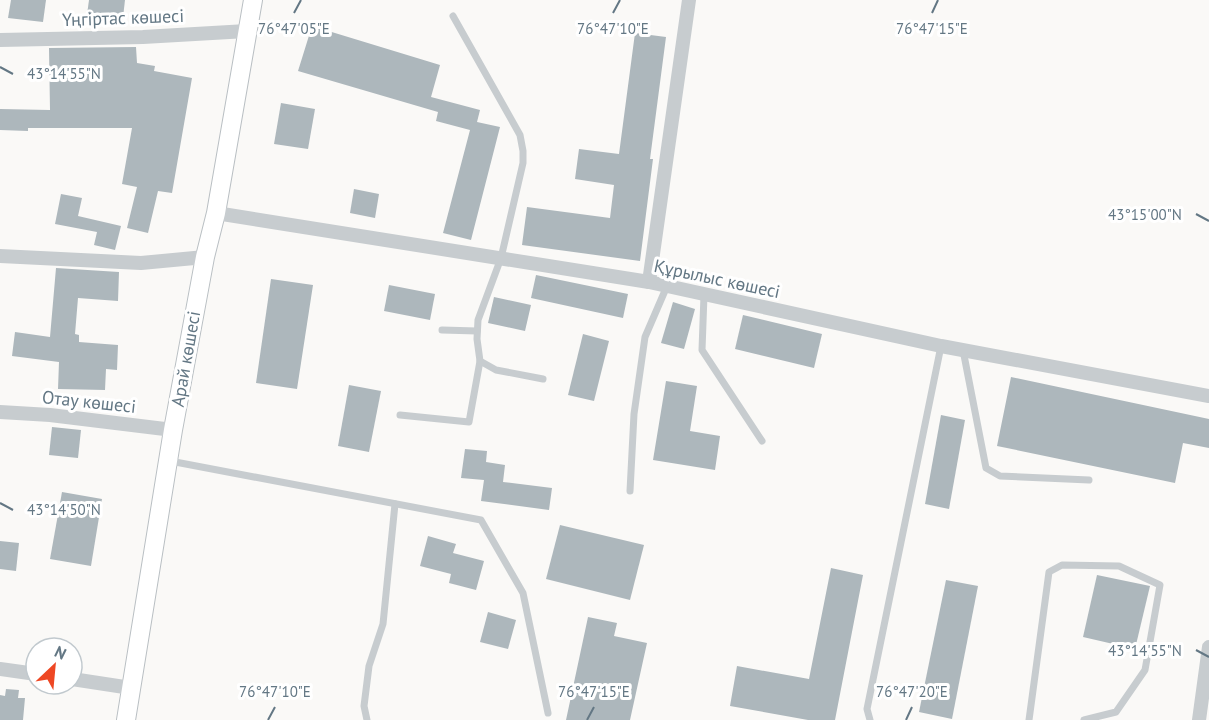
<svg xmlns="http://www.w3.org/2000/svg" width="1209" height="720" font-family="'PT Sans',sans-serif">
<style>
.building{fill:#adb7bc}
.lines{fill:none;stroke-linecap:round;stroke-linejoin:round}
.secondary-casing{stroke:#b9bfc3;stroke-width:20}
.service{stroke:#c7cccf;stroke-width:7}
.minor{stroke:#c7cccf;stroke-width:14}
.secondary{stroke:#fff;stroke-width:18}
.ticks{fill:none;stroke:#637784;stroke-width:2}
.labels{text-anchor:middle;stroke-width:6;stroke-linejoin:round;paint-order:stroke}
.street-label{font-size:18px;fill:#637784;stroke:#fff}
.ticks-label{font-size:15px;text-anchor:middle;fill:#637784;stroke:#fff;stroke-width:6;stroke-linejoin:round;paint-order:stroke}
</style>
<rect width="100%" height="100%" fill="#faf9f7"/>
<!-- building -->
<g class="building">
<path d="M11,0H46L43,22L8,18Z"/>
<path d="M89,0H125L122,26L86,22Z"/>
<path d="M312,26L440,65L431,97L480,110L477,122L500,127L471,240L443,233L470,130L436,121L438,112L298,71Z"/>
<path d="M635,33L666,37L650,159H653L640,261L522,245L527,207L610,218L614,185L575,179L579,149L619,154Z"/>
<path d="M136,47L137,63L155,66L154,71L192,78L172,193L158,191L148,233L127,228L137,187L122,184L132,128H28V131L0,130V109L50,110L49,48Z"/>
<path d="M281,103L315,109L308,149L274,144Z"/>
<path d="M354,189L379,194L375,218L350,213Z"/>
<path d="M61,194L82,198L78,216L121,226L115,250L94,245L97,232L55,224Z"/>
<path d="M56,268L119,272L118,301L78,298L75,334L79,335V342L118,345L117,370L106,369L105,390L58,389L59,362L12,356L15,332L50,337Z"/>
<path d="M536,275L628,294L623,318L531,298Z"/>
<path d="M271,279L313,285L297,389L256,383Z"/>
<path d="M389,285L435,294L430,320L384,311Z"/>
<path d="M494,297L531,305L525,331L488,323Z"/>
<path d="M673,302L695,309L684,349L661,343Z"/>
<path d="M743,315L822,334L814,368L735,349Z"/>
<path d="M583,334L609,341L594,401L568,395Z"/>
<path d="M1011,377L1209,419V448L1183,443L1175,483L997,446Z"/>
<path d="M666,381L697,386L690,431L720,436L715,470L653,460Z"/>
<path d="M349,385L381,391L369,452L338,446Z"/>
<path d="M941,415L965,420L949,509L925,504Z"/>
<path d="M52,427L81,430L78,458L49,455Z"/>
<path d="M465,449L487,451L486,462L505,465L503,482L552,488L549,510L481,501L484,480L461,478Z"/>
<path d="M62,492L102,499L91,566L50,559Z"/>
<path d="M560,525L644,545L630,600L546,579Z"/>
<path d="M428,536L456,544L453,553L484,561L476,590L449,583L451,574L420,566Z"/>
<path d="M0,541L19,543L16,571L0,569Z"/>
<path d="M831,568L863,575L835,720H808L730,706L737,666L809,679Z"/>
<path d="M1097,575L1150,586L1135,649L1083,637Z"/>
<path d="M946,580L978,586L952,719L919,712Z"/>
<path d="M488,612L516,620L508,649L480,642Z"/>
<path d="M588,617L617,623L614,636L647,643L630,720H566Z"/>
<path d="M6,689L19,690L18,698H25L23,720H0V695L5,696Z"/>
</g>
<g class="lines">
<defs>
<path id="secondary" d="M126,720L173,430L205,257L216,213L253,0"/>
</defs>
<!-- secondary casing -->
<use href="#secondary" class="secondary-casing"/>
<!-- service -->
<g class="service">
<path d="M453,16L520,135L523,151V163L501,258L478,320L477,339L480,361L496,370L543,379"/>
<path d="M704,295L702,350L762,441"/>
<path d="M442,330L477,331"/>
<path d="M963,350L986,468L1000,476L1089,480"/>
<path d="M400,415L469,422L480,361"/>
<path d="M170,461L481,520L523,593L548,713"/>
<path d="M630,491L634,414L645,337L667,286"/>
<path d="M367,720L364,706L369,666L383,624L395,504"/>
<path d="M870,720L867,709L941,346"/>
<path d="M1029,720L1049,572L1062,565L1119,566L1160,585L1145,670L1116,712L1084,720"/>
</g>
<!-- minor -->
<g class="minor">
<path d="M0,40L143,37L247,31"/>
<path d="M216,213L649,282L941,346L1209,396"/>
<path d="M0,256L141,263L205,257"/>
<path d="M649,282L689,0"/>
<path d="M0,412L50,415L173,430"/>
<path d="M0,669L36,674"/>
<path d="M72,679L131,688"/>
<path d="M1199,720L1209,647"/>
</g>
<!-- secondary -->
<use href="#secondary" class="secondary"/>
</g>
<!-- ticks -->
<path class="ticks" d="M294,13L301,0M613,13L620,0M932,13L938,0M0,67L13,74M1196,214L1209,221M0,503L13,510M1196,650L1209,657M268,720L275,707M587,720L594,707M906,720L912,707"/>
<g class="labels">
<!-- street labels -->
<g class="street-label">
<text transform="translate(123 18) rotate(-2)" y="6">Үңгіртас көшесі</text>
<text transform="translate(717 279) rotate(12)" y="6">Құрылыс көшесі</text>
<text transform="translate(186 359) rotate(-80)" y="6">Арай көшесі</text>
<text transform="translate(89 402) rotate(6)" y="6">Отау көшесі</text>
</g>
</g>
<g class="ticks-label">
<text x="294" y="34">76°47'05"E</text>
<text x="613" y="34">76°47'10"E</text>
<text x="932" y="34">76°47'15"E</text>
<text x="64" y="79">43°14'55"N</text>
<text x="1145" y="220">43°15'00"N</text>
<text x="64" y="515">43°14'50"N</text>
<text x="1145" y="656">43°14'55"N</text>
<text x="275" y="697">76°47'10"E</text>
<text x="594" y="697">76°47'15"E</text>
<text x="912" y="697">76°47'20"E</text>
</g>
<!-- north arrow -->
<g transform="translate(54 666) rotate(26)"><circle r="28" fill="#ffffff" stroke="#c1c9ce" stroke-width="1.5"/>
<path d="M0-4.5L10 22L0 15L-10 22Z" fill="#ee4723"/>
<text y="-9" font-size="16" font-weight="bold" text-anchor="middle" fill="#637784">N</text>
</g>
</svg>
